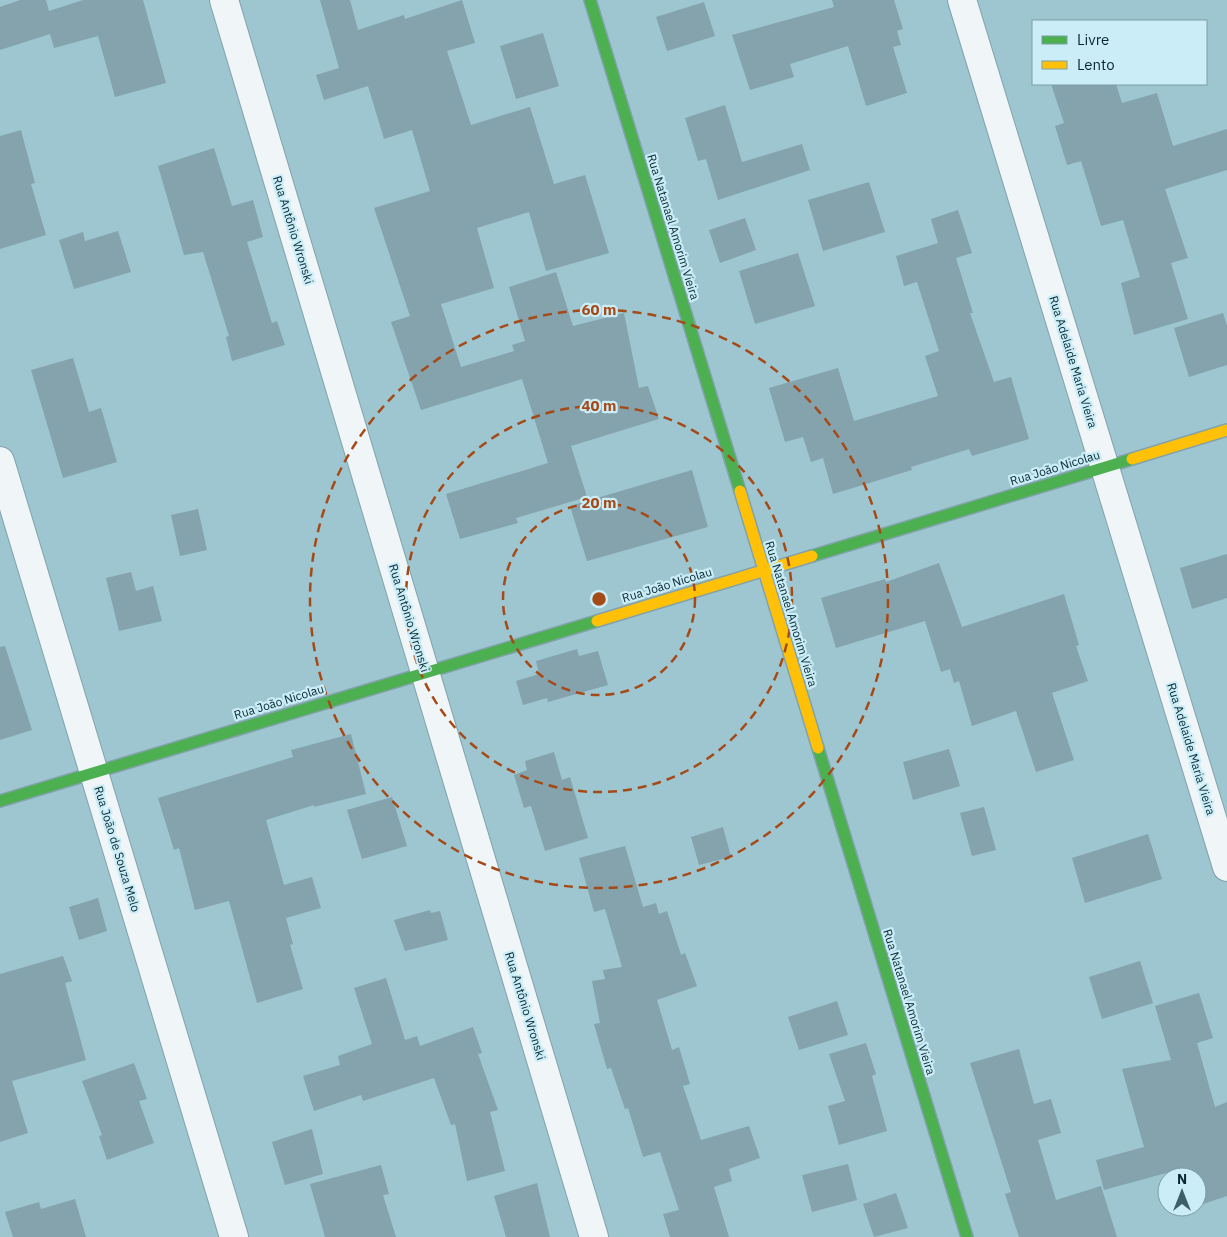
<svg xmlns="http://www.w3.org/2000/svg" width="1227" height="1237" font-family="'IBM Plex Sans',sans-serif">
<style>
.building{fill:#84a3ac}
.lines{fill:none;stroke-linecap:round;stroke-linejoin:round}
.street-casing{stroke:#82a2ab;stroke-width:30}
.fast-casing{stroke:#82a2ab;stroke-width:14}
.slow-casing{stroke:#82a2ab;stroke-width:14}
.street{stroke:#f0f6f8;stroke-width:28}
.fast{stroke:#4caf50;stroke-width:11}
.slow{stroke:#ffc107;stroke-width:11}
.ring{fill:none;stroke:#a54a17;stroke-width:2.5;stroke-dasharray:9 6}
.labels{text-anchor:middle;stroke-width:4.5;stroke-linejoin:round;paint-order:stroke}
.street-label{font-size:12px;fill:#082830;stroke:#caedf7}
.centre{fill:#a54a17;stroke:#caedf7;stroke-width:2.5}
.ring-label{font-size:15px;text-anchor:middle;font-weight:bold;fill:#a54a17;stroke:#caedf7;stroke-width:4.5;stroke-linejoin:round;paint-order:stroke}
</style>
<rect width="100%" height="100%" fill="#9ec6d1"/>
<!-- building -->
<g class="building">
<path d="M20,0H46L49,11L83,0H143L166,83L115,97L98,36L54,48L50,34L0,50V7Z"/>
<path d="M320,0H350L358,30L404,15L405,19L462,0L475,43L447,51L471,125L530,107L554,184L585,175L609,253L546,271L529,212L477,228L494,288L441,304L461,367L514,351L512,345L525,341L509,287L556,272L573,326L624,313L639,388L648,386L659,419L571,446L587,497L516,518L518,523L460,539L446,494L548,463L522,379L421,410L391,322L410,316L374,208L430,191L412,130L384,139L368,86L324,100L316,75L339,68Z"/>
<path d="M832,0H894L903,29L897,31L901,45L893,47L907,93L866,106L848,46L790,64L794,77L750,90L732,35L834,7Z"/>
<path d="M704,2L715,36L667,51L656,17Z"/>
<path d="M543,33L559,86L516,99L500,46Z"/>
<path d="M1051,84H1116L1122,103L1157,93L1173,146L1227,129V170L1165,189L1188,258L1171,263L1188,319L1134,335L1121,283L1140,277L1123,220L1101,226L1081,161L1067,165L1055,126L1064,123Z"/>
<path d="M725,105L742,162L802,144L810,170L718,200L706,159L698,161L685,118Z"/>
<path d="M21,130L35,183L31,184L46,235L0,249V136Z"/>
<path d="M214,148L232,206L253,200L263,237L247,242L272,323L277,321L285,345L232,361L226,337L229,336L203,252L184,255L158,166Z"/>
<path d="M869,182L885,232L823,251L808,200Z"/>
<path d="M958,210L972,253L956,258L973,313H970L994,382L1011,377L1029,439L972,456L969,449L911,467L912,470L833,494L823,458L811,462L803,437L785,442L769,388L838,368L854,421L938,396L925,356L939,351L917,282L904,286L896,256L938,243L931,219Z"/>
<path d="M745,218L756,250L720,263L709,230Z"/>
<path d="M118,231L131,272L74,289L59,240L83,232L85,241Z"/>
<path d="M798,253L815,306L755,324L739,271Z"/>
<path d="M1223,313L1227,326V365L1189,377L1174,328Z"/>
<path d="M73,358L89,412L101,408L117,462L63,478L31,370Z"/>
<path d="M692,470L708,527L587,561L570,506Z"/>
<path d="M198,509L207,550L180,556L171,515Z"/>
<path d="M1227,554V598L1192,609L1180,568Z"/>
<path d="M939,563L962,627L1064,594L1079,645L1076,646L1088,681L1052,693L1074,760L1036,772L1016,711L972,726L959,681L954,683L950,669L941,672L925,621L836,648L821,598L885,579L886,582Z"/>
<path d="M131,572L136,591L153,586L162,621L119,631L106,578Z"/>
<path d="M5,646L32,730L0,740V647Z"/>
<path d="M577,649L579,656L598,651L608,685L548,702L547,698L523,705L516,681L539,674L536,661Z"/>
<path d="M351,734L366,794L314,807V805L266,820L284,885L312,877L321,908L286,918L293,944L290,945L303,989L257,1003L229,901L195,910L179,848L174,850L158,798L293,757L291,750Z"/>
<path d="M949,749L960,786L913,800L903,762Z"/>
<path d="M554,752L562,780L570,777L588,838L545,851L531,806L524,808L514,775L527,770L525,761Z"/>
<path d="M392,797L407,846L362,859L347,810Z"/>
<path d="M984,807L996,850L972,856L960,813Z"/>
<path d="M723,827L731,857L699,865L691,837Z"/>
<path d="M1148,834L1162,879L1085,903L1072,858Z"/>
<path d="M625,846L643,907L656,903L659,914L667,911L681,955L685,953L697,986L657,1000L672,1050L679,1047L690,1084L683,1086L701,1140L749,1126L760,1158L729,1169L732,1181L714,1187L729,1237H670L663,1214L679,1210L660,1152L643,1157L628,1108L625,1109L611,1068L607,1069L594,1024L600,1023L592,981L605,979L603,970L622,967L605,909L594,912L579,858Z"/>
<path d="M98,898L107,931L79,940L69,907Z"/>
<path d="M430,910L431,913L440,911L448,940L405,951L394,920Z"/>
<path d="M63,956L72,981L65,983L86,1060L12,1081L28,1133L0,1142V974Z"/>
<path d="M1140,961L1153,1003L1102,1019L1089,977Z"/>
<path d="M386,978L405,1040L417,1036L420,1046L473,1027L482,1053L478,1054L498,1110L490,1112L505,1171L467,1181L455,1124L451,1125L434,1078L363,1101L361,1095L314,1111L303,1076L340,1065L338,1056L372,1044L354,988Z"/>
<path d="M1199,993L1213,1038L1197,1043L1215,1107L1227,1102V1196L1197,1206V1177H1172L1170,1172L1104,1190L1096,1160L1144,1147L1122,1069L1171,1060L1155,1006Z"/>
<path d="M837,1001L848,1035L799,1050L788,1017Z"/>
<path d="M866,1043L876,1074L872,1076L887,1131L839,1145L828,1106L845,1101L829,1054Z"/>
<path d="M1019,1049L1034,1104L1051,1099L1061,1133L1038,1140L1056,1200L1101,1186L1117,1237H1019L1005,1194L1011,1192L970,1063Z"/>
<path d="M134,1063L147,1099L139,1101L154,1143L107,1160L99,1136L102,1135L82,1081Z"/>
<path d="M312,1129L323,1174L285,1185L272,1142Z"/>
<path d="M848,1164L857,1200L812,1212L802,1175Z"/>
<path d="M381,1165L389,1194L383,1195L396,1237H325L310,1184Z"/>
<path d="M537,1183L550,1237H506L494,1196Z"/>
<path d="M896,1193L908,1228L874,1237L863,1204Z"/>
<path d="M75,1199L86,1237H13L5,1212L39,1202L41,1209Z"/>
</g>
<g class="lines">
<defs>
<g id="street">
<path d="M224,0L594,1237"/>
<path d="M962,0L1227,867"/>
<path d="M0,461L234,1237"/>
</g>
<g id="fast">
<path d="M590,0L740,491"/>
<path d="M812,556L1132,459"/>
<path d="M818,748L967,1237"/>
<path d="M0,801L597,621"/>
</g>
<g id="slow">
<path d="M1132,459L1227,430"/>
<path d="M740,491L818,748"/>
<path d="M597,621L812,556"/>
</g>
</defs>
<!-- street casing -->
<use href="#street" class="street-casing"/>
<!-- fast casing -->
<use href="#fast" class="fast-casing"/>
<!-- slow casing -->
<use href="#slow" class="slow-casing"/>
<!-- street -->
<use href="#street" class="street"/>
<!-- fast -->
<use href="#fast" class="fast"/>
<!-- slow -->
<use href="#slow" class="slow"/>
</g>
<!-- distance rings -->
<g class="ring">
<circle cx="599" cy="599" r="96"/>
<circle cx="599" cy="599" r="193"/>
<circle cx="599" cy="599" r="289"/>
</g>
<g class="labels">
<!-- street labels -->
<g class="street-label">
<text transform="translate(673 227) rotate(73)" y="4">Rua Natanael Amorim Vieira</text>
<text transform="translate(293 230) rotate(73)" y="4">Rua Antônio Wronski</text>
<text transform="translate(1073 362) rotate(73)" y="4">Rua Adelaide Maria Vieira</text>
<text transform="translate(1055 468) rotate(-17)" y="4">Rua João Nicolau</text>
<text transform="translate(667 585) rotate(-17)" y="4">Rua João Nicolau</text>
<text transform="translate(791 614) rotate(73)" y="4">Rua Natanael Amorim Vieira</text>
<text transform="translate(409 618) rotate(73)" y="4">Rua Antônio Wronski</text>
<text transform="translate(279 702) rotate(-17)" y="4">Rua João Nicolau</text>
<text transform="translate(1191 749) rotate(73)" y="4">Rua Adelaide Maria Vieira</text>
<text transform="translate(117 849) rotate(73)" y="4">Rua João de Souza Melo</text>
<text transform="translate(909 1002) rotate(73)" y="4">Rua Natanael Amorim Vieira</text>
<text transform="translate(525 1006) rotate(73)" y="4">Rua Antônio Wronski</text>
</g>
</g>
<circle cx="599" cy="599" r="8" class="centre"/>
<g class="ring-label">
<text x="599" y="315">60 m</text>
<text x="599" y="411">40 m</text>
<text x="599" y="508">20 m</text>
</g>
<!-- legend -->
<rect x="1032" y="20" width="175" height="65" fill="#caedf7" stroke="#7c9ea7"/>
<rect x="1042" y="36" width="25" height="8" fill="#4caf50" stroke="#7c9ea7"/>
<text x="1077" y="45" font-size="15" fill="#082830">Livre</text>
<rect x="1042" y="61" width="25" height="8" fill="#ffc107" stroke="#7c9ea7"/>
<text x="1077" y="70" font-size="15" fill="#082830">Lento</text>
<!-- north arrow -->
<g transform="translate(1182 1192)"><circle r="24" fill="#caedf7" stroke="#7c9ea7"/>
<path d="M0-4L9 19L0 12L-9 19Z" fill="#3c5f68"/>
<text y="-8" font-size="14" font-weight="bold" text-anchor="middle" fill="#082830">N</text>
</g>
</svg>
